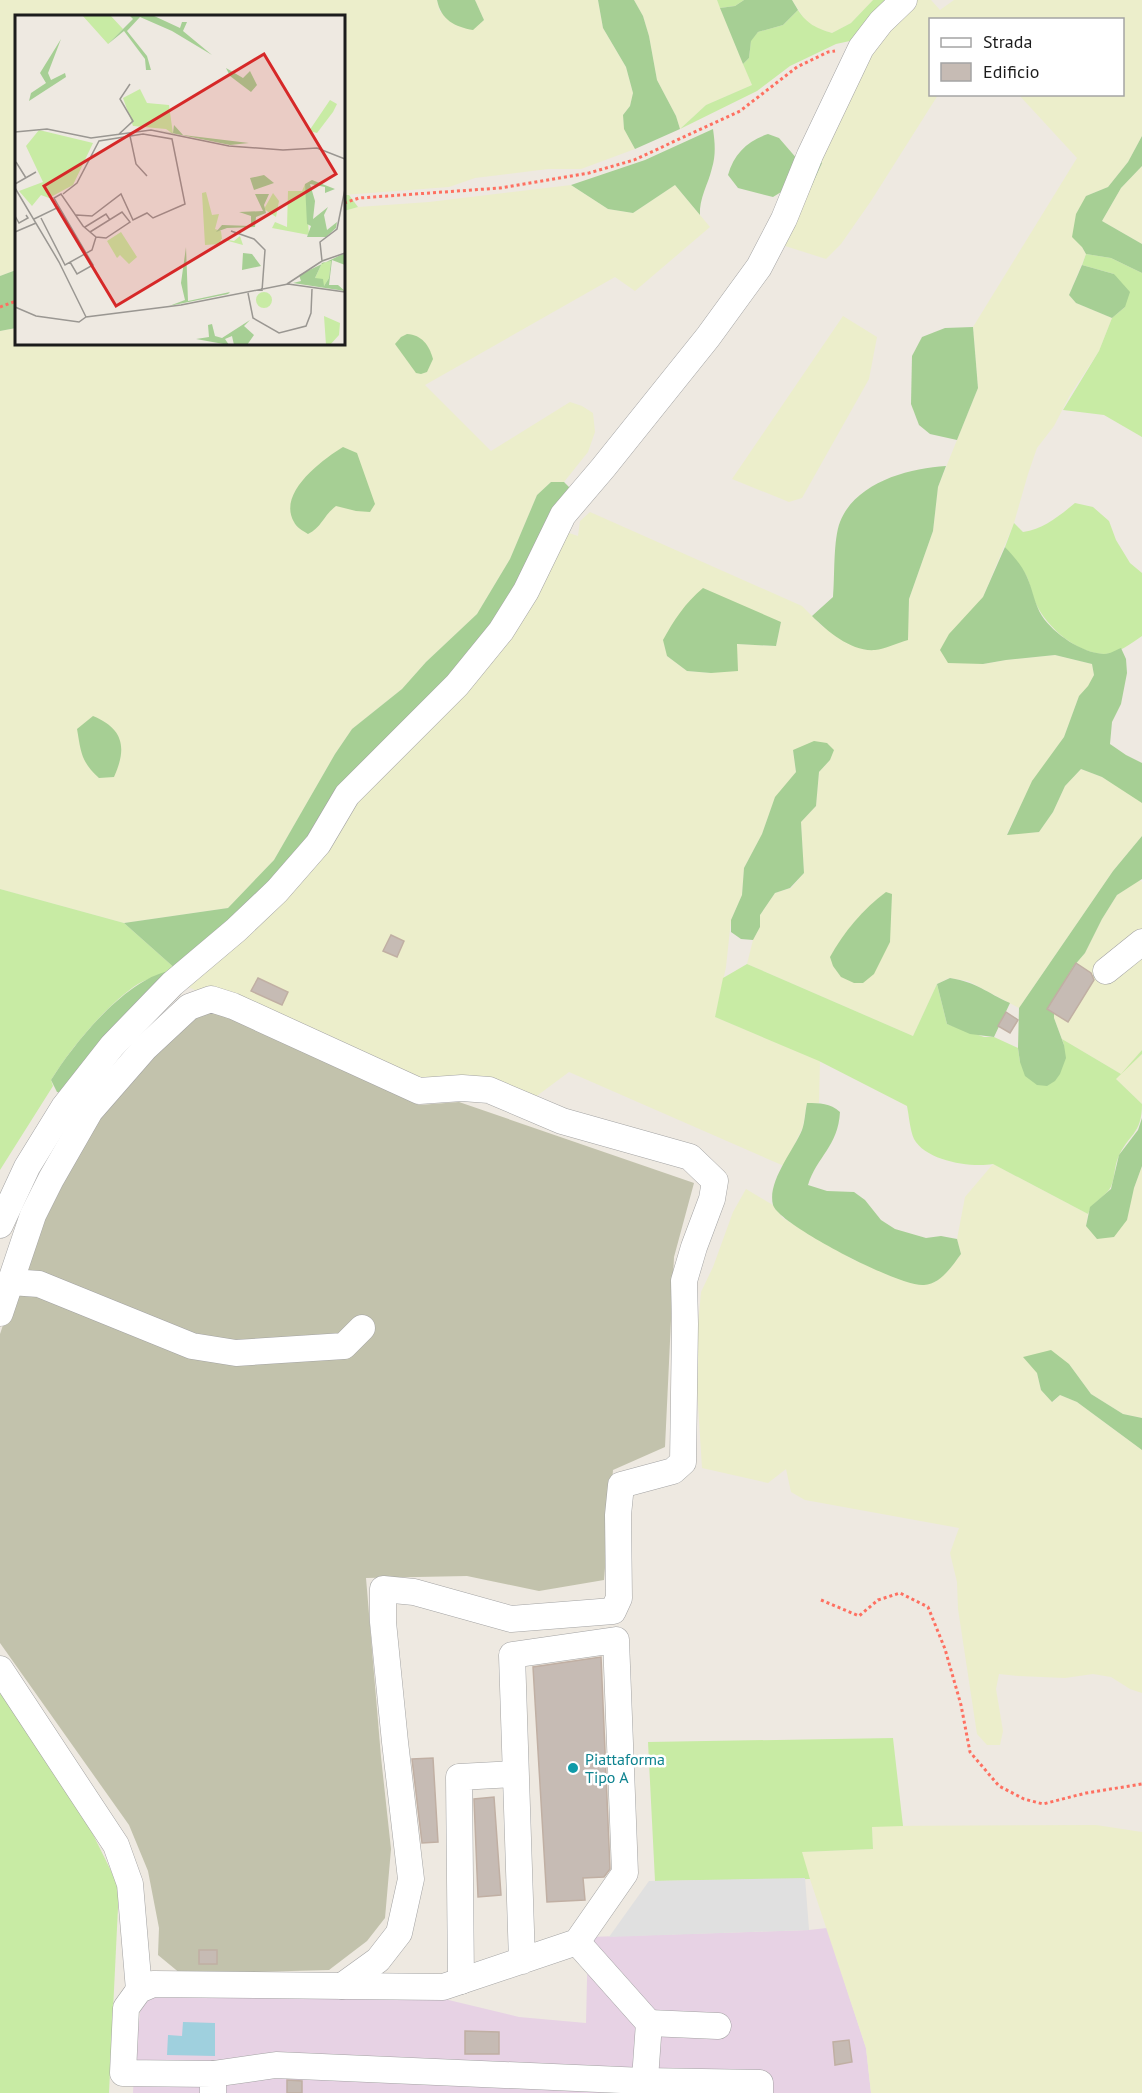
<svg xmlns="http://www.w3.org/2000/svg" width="1142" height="2093" font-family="'PT Sans',sans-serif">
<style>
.industrial{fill:#e7d2e4}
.construction{fill:#c2c2ac}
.farmland{fill:#eceecb;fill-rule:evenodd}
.grass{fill:#c8eba4}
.forest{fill:#a6cf94}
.parking{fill:#e0e0e0}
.water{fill:#9fd0de}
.building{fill:#c6bbb4;stroke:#c0afa3;stroke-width:1.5}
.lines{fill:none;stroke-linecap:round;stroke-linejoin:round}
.minor-casing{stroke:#a3a3a3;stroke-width:27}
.path{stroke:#fe7061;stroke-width:3;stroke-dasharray:3 3;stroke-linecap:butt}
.minor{stroke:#fff;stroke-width:26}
.culture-dot{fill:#0f9aa8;stroke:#fff;stroke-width:2}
.labels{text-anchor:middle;stroke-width:5;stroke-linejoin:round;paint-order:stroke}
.culture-label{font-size:16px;fill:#0d838f;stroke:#fff;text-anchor:start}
.inset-road{fill:none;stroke:#9a9792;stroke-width:1.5}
.view{fill:#d62828;fill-opacity:0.15;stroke:#d62828;stroke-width:3}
.inset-edge{fill:none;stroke:#1c1c1c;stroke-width:3}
</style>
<rect width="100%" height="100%" fill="#eee9e1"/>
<!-- industrial -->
<path class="industrial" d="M827,1928L866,2048L871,2093H133L135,2055L142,1997H436L519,2017L586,2023L588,1937L809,1930Z"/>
<!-- construction -->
<path class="construction" d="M207,1003L419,1105L459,1102L694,1183L674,1257L665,1447L613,1470L604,1580L539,1591L467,1576L366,1578L381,1757L391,1849L385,1918L367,1941L329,1970L181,1974L158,1955L159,1928L148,1871L129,1825L0,1643V1334L41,1212L125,1079Z"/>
<!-- farmland -->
<g class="farmland">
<path d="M0,0H437L440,12L484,20L475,0H598L603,28L626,67L633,93L630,106L623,115L624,128L635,149L581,169H548L475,178L449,187L344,195V16H16V270L0,276Z"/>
<path d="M634,0H717L752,85L706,105L680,129L676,116L657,80L649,36L643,16Z"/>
<path d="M792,0H873L851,23L832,33L816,28L805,20Z"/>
<path d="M911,0H931L940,10L954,0H1142V136L1128,162L1108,187L1086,196L1082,247L1086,254L1069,295L1076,303L1112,318L1099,351L1070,395L1054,426L1037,448L1028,474L1014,523L983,597V664L1006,660L1055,655L1092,664L1094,675L1088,687L1079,696L1064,737L1032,782L1007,834L1039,832L1053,812L1065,786L1081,769L1102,777L1139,800L1142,803V836L1113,871L1019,1008L968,981L949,978L937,984L913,1036L747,964L753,940L760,927V915L775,893L791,888L804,873L801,822L816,806L819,772L830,760L793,750L796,772L775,798L762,834L744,868L742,895L731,920L726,967L715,1017L820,1061L819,1103H807L803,1127L784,1166L569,1072L530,1101L421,1087L188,987L560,530L578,536L580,521L590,512L802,606L823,627L907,640L909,599L933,531L938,487L978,388L973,327L1077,158L1019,95L1122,94V20H930V94L938,95L871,201L841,244L826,259L782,245L822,164L815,159L865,50ZM781,622L776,646L737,644L711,673L687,671L667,656Z"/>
<path d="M1142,166V244L1102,221L1121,188Z"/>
<path d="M571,185L608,209L633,213L675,185L710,227L635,291L615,277L425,385L491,451L570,402L582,406L593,413L595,432L588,452L564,482H551L537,495L510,559L477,614L426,662L402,689L352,729L335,754L274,860L228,908L124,923L0,889V331L16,328V344H344V211L358,207L429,202Z"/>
<path d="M843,316L877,337L869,379L802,498L789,502L732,479Z"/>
<path d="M1139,880L1142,882V1050L1127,1068L1142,1054V1104L1116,1079L1121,1074L1062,1039L1054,1018V1006L1061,987L1073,967L1085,953L1102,919L1117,895Z"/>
<path d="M993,1164L1088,1214L1086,1226L1134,1188L1142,1166V1418L1123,1414L1091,1394L1069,1364L1037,1373L1041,1390L1053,1402L1060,1395L1077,1402L1142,1450V1693L1130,1689L1111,1677L1093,1674L1065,1678L1018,1676L999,1674L996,1689L1003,1731L1000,1745H987L977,1734L958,1609L957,1582L950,1553L959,1528L805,1500L791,1492L786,1469L768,1483L702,1468L695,1357L701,1292L713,1267L733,1212L746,1189L773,1205L783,1218L852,1259L894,1277L935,1282L949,1270L961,1254L957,1239L965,1197Z"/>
<path d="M1096,1825L1142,1832V2093H871L866,2048L801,1852L873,1849L872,1826Z"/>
</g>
<!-- grass -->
<g class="grass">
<path d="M717,0H744L735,6L720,8Z"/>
<path d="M873,0H901L859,39L836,44L790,66L757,91L680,129L706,105L752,85L743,64L749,58L751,40L758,32L783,25L798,10C807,24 816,28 832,33L851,23Z"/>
<path d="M344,195H349L358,207L344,211Z"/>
<path d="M1086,254L1111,258L1142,273V437L1104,415L1063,410L1099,351L1112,318L1125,307L1114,274L1082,265Z"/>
<path d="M1075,503L1093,507L1109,521L1116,540L1130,563L1142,573V636C1132,643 1117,654 1105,654C1077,654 1047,627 1036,604C1032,596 1031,586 1027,577C1022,567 1012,557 1005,547L1014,523L1023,532C1044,529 1059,516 1075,503Z"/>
<path d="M0,889L124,923L178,971C166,975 150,977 138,984C108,1003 70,1049 51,1080L53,1086L0,1170Z"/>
<path d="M747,964L913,1036L937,984L947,1024L984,1037H994L1018,1048L1020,1062L1064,1045L1062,1039L1121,1074L1142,1050V1054L1116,1079L1142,1104C1142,1135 1128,1134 1118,1158C1114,1167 1115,1182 1109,1190C1102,1199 1092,1202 1088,1214L993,1164C971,1168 926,1161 914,1139C910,1130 909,1116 907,1106L819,1061L715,1017L723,978Z"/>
<path d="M0,1675L77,1802L119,1887L109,2093H0Z"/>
<path d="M893,1738L903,1826L872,1827L873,1849L802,1852L810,1879L655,1881L648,1742Z"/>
</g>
<!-- forest -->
<g class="forest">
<path d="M437,0H475L484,20L473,30C455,27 441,20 437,0Z"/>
<path d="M598,0H634L643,16L649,36L657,80L676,116L680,129L635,149L624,129L623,115L630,106L633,93L626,67L603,28Z"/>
<path d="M744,0H792L798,10L783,25L758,32L751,41L749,58L743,64L720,8L735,6Z"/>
<path d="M713,129C715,143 716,155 712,168C708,185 699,198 700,215L675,185L633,213L608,209L571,185L645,160Z"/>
<path d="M768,134L779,138L798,160L815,159L822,163L808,194L786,189L773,197L738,188L728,175C734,154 747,141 768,134Z"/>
<path d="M1142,136V166L1121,188L1102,221L1142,244V273L1111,258L1086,254L1082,247L1072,237L1076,214L1086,196L1108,187L1128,162Z"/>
<path d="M1082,265L1114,274L1130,292L1125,307L1112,318L1076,303L1069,295Z"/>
<path d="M16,270V328L0,331V276Z"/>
<path d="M973,327L978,388L957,440L930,434L919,425L911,404L912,356L922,337L945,328Z"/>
<path d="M407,334C422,335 429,345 433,359L427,372L421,374L416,373L395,344L401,337Z"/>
<path d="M343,447L357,453L375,504L370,512L356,511L336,506C323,516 322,527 308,534C303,531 296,527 294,522C277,493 322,460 343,447Z"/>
<path d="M946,466L938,487L933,531L909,599L908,640C897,643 885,649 875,650C852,652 828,632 812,616L833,597C835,577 833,540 840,522C855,483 908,468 946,466Z"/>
<path d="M551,482H564L571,489L499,620L321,834L178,971L124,923L228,908L274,860L335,754L352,729L402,689L426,662L477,614L510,559L537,495Z"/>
<path d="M1005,547C1014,557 1022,565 1027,577C1033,590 1034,603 1042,616C1054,634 1082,653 1104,654C1110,654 1116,650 1121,648L1126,659L1127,673L1121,704L1112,722L1110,744L1126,755L1142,763V803L1102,777L1081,769L1065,786L1053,812L1039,832L1007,835L1032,781L1064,737L1079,696L1088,686L1094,675L1092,664L1055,655L1006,660L983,664L948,663L940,650L949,634L983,597Z"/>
<path d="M703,588L781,622L776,646L737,644L738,671L711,673L687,671L667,656L663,640C674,620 685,603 703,588Z"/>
<path d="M93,716C124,729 127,748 114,777L99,778C81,762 81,752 77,729Z"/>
<path d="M814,741L827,743L834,750L830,760L819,772L816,806L801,822L804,873L790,888L775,893L760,915V927L753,940L741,939L731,932V920L742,895L744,868L762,834L775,797L796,772L793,750Z"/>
<path d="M1142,836V879L1117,895L1102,919L1085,953L1073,967L1061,987L1054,1006V1018L1064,1045L1066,1058L1060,1074L1055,1081L1047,1086L1037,1085L1025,1076L1020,1062L1018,1048L1019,1008L1113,871Z"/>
<path d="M886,892L892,894L890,942L874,974L863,983H854L841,977L833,966L830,957C843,933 864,908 886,892Z"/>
<path d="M169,971L63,1093L57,1092L51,1080C74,1043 125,980 169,971Z"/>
<path d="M950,978C979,983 985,992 1010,1003L994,1037L970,1034L947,1024L937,984Z"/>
<path d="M807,1103C820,1103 830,1103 840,1112C838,1147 817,1156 808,1185L827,1191L854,1192L865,1200L881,1220L895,1229L926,1238L941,1236L957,1239L961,1254C952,1266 941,1284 924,1285C902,1288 779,1225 773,1205C767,1182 793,1151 802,1130C805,1122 805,1112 807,1103Z"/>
<path d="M1142,1118V1166L1134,1188L1127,1220L1114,1237L1097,1239L1086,1226L1090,1207L1111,1189L1119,1155L1138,1130Z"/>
<path d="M1051,1350L1069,1364L1091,1394L1123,1414L1142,1418V1450L1077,1402L1060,1395L1052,1402L1041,1390L1037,1373L1023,1357Z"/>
</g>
<!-- parking -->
<path class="parking" d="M805,1878L809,1930L609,1937L649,1881Z"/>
<!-- water -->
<path class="water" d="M183,2022L215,2023V2056L167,2055L168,2035L182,2036Z"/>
<!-- building -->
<g class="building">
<path d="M391,935L404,941L397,957L383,951Z"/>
<path d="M1076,963L1091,973L1094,980L1068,1022L1047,1009Z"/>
<path d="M258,978L288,992L282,1005L251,991Z"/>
<path d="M1006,1012L1018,1020L1010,1033L998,1026Z"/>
<path d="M601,1657L610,1869L604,1877L583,1878L585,1900L547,1902L533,1667Z"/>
<path d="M433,1758L438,1842L422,1843L412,1759Z"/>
<path d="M494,1797L501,1895L478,1897L474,1799Z"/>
<rect x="199" y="1950" width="18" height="14"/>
<path d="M465,2031L499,2032V2054H465Z"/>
<path d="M849,2040L852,2062L835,2065L833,2042Z"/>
<path d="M287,2080L302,2081V2093H287Z"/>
</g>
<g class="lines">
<defs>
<g id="minor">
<path d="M1106,971L1142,942"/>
<path d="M0,1225L27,1167L64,1107L112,1046L172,984L236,930L277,891L318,844L347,795L457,685L501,631L526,591L563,515L603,468L708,337L759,267L784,219L810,155L861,48L881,22L904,0"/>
<path d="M11,1282L39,1284L192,1346L236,1353L344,1346L362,1328"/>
<path d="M0,1313L33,1215L51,1179L90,1111L145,1048L189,1007L211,999L233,1006L419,1091L462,1088L489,1090L562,1121L690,1157L715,1181L712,1199L694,1247L684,1281L685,1324L683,1462L673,1471L621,1485L618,1515L619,1598L613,1611L511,1619L414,1592L383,1589V1622L395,1742L411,1879L399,1933L378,1960L342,1986"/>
<path d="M0,1669L116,1845L130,1884L139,1990"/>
<path d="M577,1942L649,2023L644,2093"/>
<path d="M461,1981L459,1777L515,1774"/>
<path d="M649,2023L718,2026"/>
<path d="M213,2074L276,2065L644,2081L760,2083V2093"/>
<path d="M213,2093V2074L123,2073L126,2008L139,1990L153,1984L443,1987L577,1942L625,1873L616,1640L512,1655L522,1961"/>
</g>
</defs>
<!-- minor casing -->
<use href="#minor" class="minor-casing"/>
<!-- path -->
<g class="path">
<path d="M344,203L359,198L500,188L589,173L634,160L740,111L797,67L828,52L835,51"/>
<path d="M0,307L16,301"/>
<path d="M821,1600L859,1616L878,1600L900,1593L928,1607L945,1649L961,1705L970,1752L999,1786L1024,1799L1043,1804L1086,1793L1142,1784"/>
</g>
<!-- minor -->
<use href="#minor" class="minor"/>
</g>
<!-- markers -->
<circle class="culture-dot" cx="573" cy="1768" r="6"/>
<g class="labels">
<!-- culture labels -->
<g class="culture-label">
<text x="585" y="1765">Piattaforma<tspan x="585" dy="18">Tipo A</tspan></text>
</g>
</g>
<!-- overview -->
<g transform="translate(15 15)">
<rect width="330" height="330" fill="#eee9e1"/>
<path d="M67,0H95L108,14L93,29ZM125,74L132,88L154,90L158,119L151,114L118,111L108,83ZM315,85L322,89L318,97L302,118L294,116ZM24,115L78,128L58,170L34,183L26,180L17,191L4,176L28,167L11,131ZM290,169L294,220L257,213L260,207L272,212L273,176H287ZM191,177L197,200L204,199L200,214L206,216L207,224L219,226L225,221L228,230L206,224L205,229L190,230L187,178ZM258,178L264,186L261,202L249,194ZM106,217L122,242L114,249L105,240L102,243L92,226ZM316,246L314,263L309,271L300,263L307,248ZM241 285a8 8 0 1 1 16 0a8 8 0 1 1-16 0ZM309,301L325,308L324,320L315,330H311Z" fill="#c8eba4"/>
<path d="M114,0H137L165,13L167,7H172L168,16L197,40L157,16L125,2L112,16L132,41L136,55H131L130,44L109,16L93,29L118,4ZM46,24L33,58L36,65L50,58L51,62L14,86L16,78L31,68L25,58ZM211,53L228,63L235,56L242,70L236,77L215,61ZM159,110L168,120L234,128L215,130L137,114L158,118ZM249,160L259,168L239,175L235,163ZM297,165L320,174L310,178V172L295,169L300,186L298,204L313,192L309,200L312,215L322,207L321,213L311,222H292L296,211L292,209L290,169ZM240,179H254L249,190L251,198L241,202L240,212L212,213L201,217L207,210L236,211V201L224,197L248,196ZM171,232L173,286L215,277L213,279L154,291L170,285L166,268ZM228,238L237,239L246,251L227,255ZM330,238V250L317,245L314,270H323L330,276L278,268L286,266L284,260ZM316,246L314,263L309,271L308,264L300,263L307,248ZM235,305L229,311L239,320L232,330H219L217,321L210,324L214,330L181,324L194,322L193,310L197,309L200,321L207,323Z" fill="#a6cf94" fill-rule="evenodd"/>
<path class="inset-road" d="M0,117L32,114L76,123L136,115L214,131L268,135L302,133L330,144M103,120L118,106L105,84L115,69M115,121L121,149L132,161M1,147L11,163M0,169L21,157M0,173L44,247L71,302M48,179L62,168L84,126L128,119L157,124L170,189L138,203L132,198L118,205L106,179L77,201L61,200M44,192L78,250L62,259L55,247M0,201L4,208L13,203L11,200M26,203L50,250L77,235L81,222M19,204L44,192L39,183L46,179L68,211L81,222L91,223L115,207L107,197L75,217M70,212L91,199L95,205M216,216L239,224L250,235L247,276M0,217L21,208M307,246L305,227L322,214L330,174M272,269L307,246L330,238M233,278L238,303L264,318L291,311L296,298L297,274M0,292L21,301L64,307L71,302L166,290L273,269L330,277"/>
<path class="view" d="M249,39L321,159L101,291L29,171Z"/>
<rect width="330" height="330" class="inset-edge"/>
</g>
<!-- legend -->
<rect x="929" y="18" width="195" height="78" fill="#ffffff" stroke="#a4a4a4" stroke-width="1.5"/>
<rect x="941" y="38" width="30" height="9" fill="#ffffff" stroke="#a4a4a4" stroke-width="1.5"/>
<text x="983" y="48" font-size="18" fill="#1c1c1c">Strada</text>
<rect x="941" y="63" width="30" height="18" fill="#c6bbb4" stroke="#a4a4a4" stroke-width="1.5"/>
<text x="983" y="78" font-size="18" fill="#1c1c1c">Edificio</text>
</svg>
